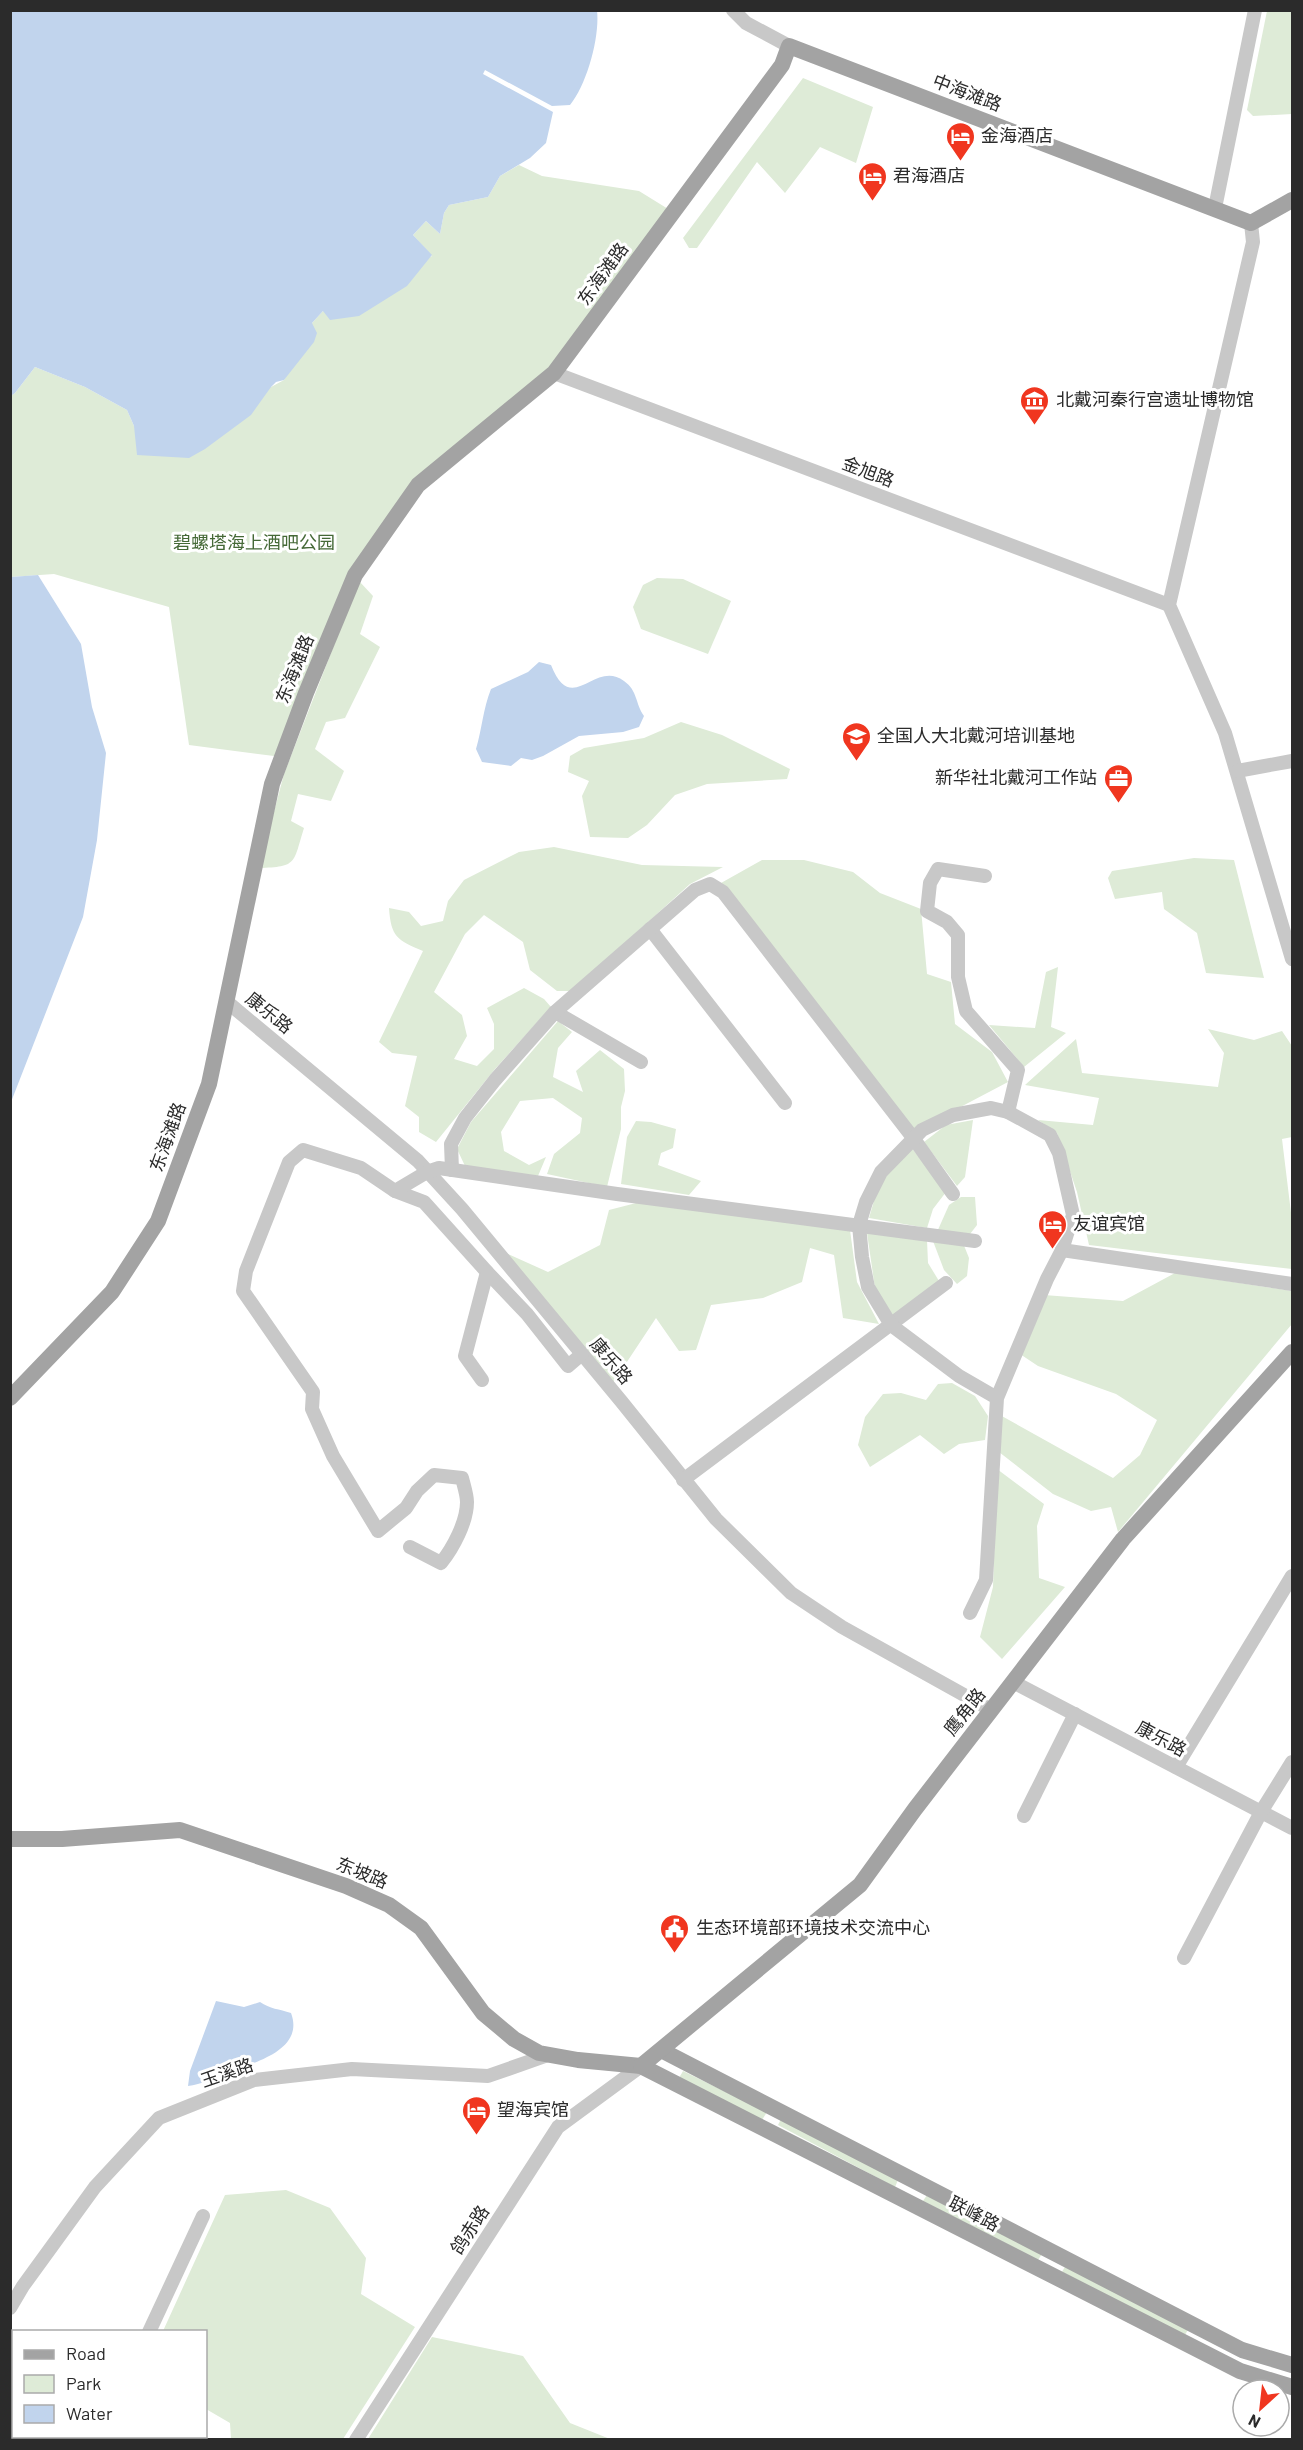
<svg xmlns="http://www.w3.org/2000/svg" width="1303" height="2450" font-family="Barlow,'Noto Sans SC',sans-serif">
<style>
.green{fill:#deebd7}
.water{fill:#c1d4ed}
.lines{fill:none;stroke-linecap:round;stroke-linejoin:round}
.minor{stroke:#c8c8c8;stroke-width:14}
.major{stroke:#a3a3a3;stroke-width:16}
.labels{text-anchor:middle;stroke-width:6;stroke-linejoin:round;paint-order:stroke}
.street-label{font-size:18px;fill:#2b2b2b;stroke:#fff}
.poi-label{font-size:18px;fill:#2b2b2b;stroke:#fff;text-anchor:start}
.park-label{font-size:18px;fill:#456937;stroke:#fff}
</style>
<rect width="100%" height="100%" fill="#fff"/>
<!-- green -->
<g class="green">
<path d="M1267,11H1292V114L1253,116L1247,110Z"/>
<path d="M803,78L873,107L856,163L820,147L785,193L757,162L697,248H689L683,238Z"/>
<path d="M519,165L542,176L639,191L673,212L554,373L418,485L346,596L282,757L189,745L169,607L54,574L11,577V396L15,393L35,367L85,387L127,410L134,426L241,340L271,387L284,380L312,323L323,311L432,256L413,235L426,221L440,234L444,213L449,205L488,197L500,176Z"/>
<path d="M657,578L683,579L731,601L708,654L641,629L633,607L643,585Z"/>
<path d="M359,581L373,596L360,634L380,647L345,718L326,722L315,749L344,771L331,801L298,794L291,821L304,828C293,863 298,867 259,868L284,774Z"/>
<path d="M681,722L722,735L790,769L787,779L707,784L675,795L647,825L628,838L590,837L582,796L589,781L568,772L570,756L584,748L644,738Z"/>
<path d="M554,847L642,865L723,867L690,884L572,991H557L530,970L523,942L484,915L465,934L434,992L462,1015L467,1036L454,1059L477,1066L494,1049V1024L487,1008L524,988L544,999L551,1007L495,1069L436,1142L419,1132V1117L405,1106L417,1056L392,1053L379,1042L423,951C397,940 391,937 389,908L409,912L421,926L443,921L448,901L464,880L519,852Z"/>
<path d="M1194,858L1234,860L1264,978L1206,973L1197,933L1164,909L1162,892L1115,899L1108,878L1112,871Z"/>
<path d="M762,860H804L853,872L880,893L921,909L927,974L951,982L955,1024L992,1052L1008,1082L913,1132L721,883Z"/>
<path d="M1058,967L1051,1027L1066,1033L1024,1067L989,1025L1035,1028L1046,972Z"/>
<path d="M558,1021L572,1032L558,1048L553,1077L583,1092L576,1071L600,1050L624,1069L625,1091L621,1107V1129L607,1187L547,1174L554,1154L580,1133L582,1118L553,1098L520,1101L501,1132L504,1151L529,1165L546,1157L538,1176L465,1166L457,1149L471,1122Z"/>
<path d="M1208,1029L1254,1040L1282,1031L1292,1046V1137L1282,1139L1292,1221V1269L1089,1245L1077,1192L1057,1133L1038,1120L1093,1125L1099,1098L1025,1085L1076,1039L1082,1073L1218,1087L1224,1053Z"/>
<path d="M973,1120L965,1177L957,1186L924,1142L946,1125Z"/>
<path d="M636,1121L651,1122L676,1129L673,1148L661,1153L658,1165L701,1181L689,1195L621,1184L627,1137Z"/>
<path d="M911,1147L946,1192L933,1209L927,1228L869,1218L876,1194L887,1171Z"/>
<path d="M961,1197H975L977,1225L963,1243L969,1258L967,1276L957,1284L944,1270L933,1241L949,1205Z"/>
<path d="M644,1201L850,1230L857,1282L879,1324L843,1318L834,1255L810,1248L802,1282L763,1298L711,1305L696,1350L679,1351L656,1318L613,1383L506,1253L548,1272L600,1245L609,1210Z"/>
<path d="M867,1233L927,1240L928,1263L939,1281L890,1318L875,1288Z"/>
<path d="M1175,1273L1292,1291V1324L1118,1532L1111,1507L1091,1511L1053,1494L999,1452L1000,1415L1113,1478L1140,1455L1157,1420L1116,1394L1038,1366L1017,1352L1044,1295L1123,1301Z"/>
<path d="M952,1383L975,1396L988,1416L985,1440L959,1444L944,1454L920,1435L870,1467L858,1445L865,1417L883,1394L901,1393L926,1400L938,1384Z"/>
<path d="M997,1469L1044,1504L1037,1526L1039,1578L1065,1587L1002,1659L980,1637L993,1587Z"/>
<path d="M683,2071L767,2112L762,2120L679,2078Z"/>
<path d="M781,2119L898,2180L895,2187L778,2125Z"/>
<path d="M286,2190L330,2208L366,2258L361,2294L415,2327L343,2439H231L230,2423L206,2409V2332L163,2331L225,2195Z"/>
<path d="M927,2195L1042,2254L1038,2260L923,2201Z"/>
<path d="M1066,2265L1189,2328L1185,2335L1062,2272Z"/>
<path d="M432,2337L523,2356L570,2423L610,2439H368Z"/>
</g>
<!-- water -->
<g class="water">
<path d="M11,10H597C600,37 587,84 570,105L552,106L485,70L483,74L553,112L546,143L530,158L500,176L488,197L449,205L444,213L440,234L426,221L413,235L432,255L407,286L359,316L330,320L323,311L312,323L317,333L314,342L284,380L276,382L271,387L251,415L205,449L189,458L137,455L134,426L127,410L85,387L35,367L15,393L11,396Z"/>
<path d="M38,575L81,644L92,707L106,753L97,840L83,917L11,1102V577Z"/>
<path d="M539,662L551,665C572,718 594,659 624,681C638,691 635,703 644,716L639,727L623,732L579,736L543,756L532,760L521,758L511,766L482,762L476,749C482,729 483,709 491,689L528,672Z"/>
<path d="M216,2001L244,2007L260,2002C270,2009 279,2009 291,2013C305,2050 254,2063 228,2072C215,2077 201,2085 188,2086L190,2071Z"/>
</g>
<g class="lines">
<!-- minor -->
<g class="minor">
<path d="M733,10L746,23L789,46"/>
<path d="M1215,208L1255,10"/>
<path d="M1251,223L1253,242L1169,605L1225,733L1292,959"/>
<path d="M554,373L1169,605"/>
<path d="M1237,771L1292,761"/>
<path d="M985,876L938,869L930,883L927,911L947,922L958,935V977L966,1011L1018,1070L1008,1112"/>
<path d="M650,929L785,1103"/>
<path d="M226,1001L418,1161L462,1209L621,1401L716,1519L791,1593L842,1627L991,1710"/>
<path d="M555,1012L641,1062"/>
<path d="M452,1170L451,1144L465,1118L495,1080L555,1012L695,890L710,884L723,892L914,1139L953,1194"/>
<path d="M395,1191L424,1202L487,1272L465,1356L482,1380"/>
<path d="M1062,1250L1292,1284"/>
<path d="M487,1272L527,1314L568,1366L582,1354"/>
<path d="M683,1480L946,1283"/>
<path d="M410,1547L441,1563C453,1548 467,1522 467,1502C467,1495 464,1486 462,1478L434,1475L417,1491L406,1508L378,1531L333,1456L312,1409L313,1392L243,1291L246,1271L289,1162L303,1150L361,1168L395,1191L427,1172L439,1168L617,1194L975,1241"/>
<path d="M970,1613L986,1580L997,1398L1047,1279L1062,1250L1073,1215L1059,1153L1050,1135L1008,1112L991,1108L953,1115L922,1130L881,1172L866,1202L859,1225L862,1257L868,1287L891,1325L959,1376L997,1398"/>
<path d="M1013,1682L1292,1828"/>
<path d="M1176,1767L1292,1576"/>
<path d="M1024,1816L1075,1714"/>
<path d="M1184,1958L1261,1812L1292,1762"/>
<path d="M10,2308L23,2286L95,2187L159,2118L254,2080L352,2069L488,2076L548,2055"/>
<path d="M149,2332L203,2216"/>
<path d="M114,2436V2440"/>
<path d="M356,2440L558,2127L641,2066"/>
</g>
<!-- major -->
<g class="major">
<path d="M10,1398L112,1292L158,1221L209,1084L272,784L306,693L355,575L418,485L554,373L782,65L789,46L1251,223L1292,200"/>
<path d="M10,1839H62L180,1830L346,1886L389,1905L421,1928L483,2013L514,2039L539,2053L578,2060L641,2066L1240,2371L1292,2387"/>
<path d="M661,2050L1242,2350L1292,2365"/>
<path d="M641,2066L860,1885L915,1809L1123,1539L1292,1352"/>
</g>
</g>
<!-- icons -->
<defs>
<symbol id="hotel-pin" viewBox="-11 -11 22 30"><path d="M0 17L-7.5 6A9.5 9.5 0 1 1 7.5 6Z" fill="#f0361f" stroke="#fff"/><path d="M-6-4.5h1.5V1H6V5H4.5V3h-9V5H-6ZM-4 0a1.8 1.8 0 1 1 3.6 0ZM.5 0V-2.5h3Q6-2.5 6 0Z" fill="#fff"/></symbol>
<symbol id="museum-pin" viewBox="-11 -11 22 30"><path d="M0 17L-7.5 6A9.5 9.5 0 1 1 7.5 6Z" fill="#f0361f" stroke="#fff"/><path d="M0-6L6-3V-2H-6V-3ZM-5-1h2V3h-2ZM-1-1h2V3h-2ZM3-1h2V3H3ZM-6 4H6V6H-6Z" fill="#fff"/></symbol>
<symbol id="school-pin" viewBox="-11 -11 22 30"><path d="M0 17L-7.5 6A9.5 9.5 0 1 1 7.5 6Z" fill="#f0361f" stroke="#fff"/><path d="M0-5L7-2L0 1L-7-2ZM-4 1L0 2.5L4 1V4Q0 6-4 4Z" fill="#fff"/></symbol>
<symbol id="office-pin" viewBox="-11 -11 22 30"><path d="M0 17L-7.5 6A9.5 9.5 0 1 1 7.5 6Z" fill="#f0361f" stroke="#fff"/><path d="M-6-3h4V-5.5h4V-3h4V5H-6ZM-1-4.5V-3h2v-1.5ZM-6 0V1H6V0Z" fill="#fff"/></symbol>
<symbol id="civic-pin" viewBox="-11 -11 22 30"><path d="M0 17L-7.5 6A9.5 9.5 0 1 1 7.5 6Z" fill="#f0361f" stroke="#fff"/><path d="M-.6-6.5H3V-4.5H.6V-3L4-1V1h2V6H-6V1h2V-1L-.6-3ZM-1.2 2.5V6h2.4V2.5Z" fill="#fff"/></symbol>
</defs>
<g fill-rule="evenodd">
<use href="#hotel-pin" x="944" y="120" width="33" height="45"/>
<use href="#hotel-pin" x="856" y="160" width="33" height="45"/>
<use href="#museum-pin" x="1018" y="384" width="33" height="45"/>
<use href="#school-pin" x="840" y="720" width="33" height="45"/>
<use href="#office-pin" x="1102" y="762" width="33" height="45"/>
<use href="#hotel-pin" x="1036" y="1208" width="33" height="45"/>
<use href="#civic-pin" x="658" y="1912" width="33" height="45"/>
<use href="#hotel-pin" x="460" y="2094" width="33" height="45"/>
</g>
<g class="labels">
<!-- street labels -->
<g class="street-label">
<text transform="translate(967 93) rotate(21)" y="6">中海滩路</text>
<text transform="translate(603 274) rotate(-54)" y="6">东海滩路</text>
<text transform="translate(868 472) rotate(21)" y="6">金旭路</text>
<text transform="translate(295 669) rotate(-68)" y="6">东海滩路</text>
<text transform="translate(269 1013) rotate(39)" y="6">康乐路</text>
<text transform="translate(168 1137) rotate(-70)" y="6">东海滩路</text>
<text transform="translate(611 1361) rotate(50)" y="6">康乐路</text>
<text transform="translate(965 1712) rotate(-52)" y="6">鹰角路</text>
<text transform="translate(1161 1739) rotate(28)" y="6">康乐路</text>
<text transform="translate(362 1873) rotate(22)" y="6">东坡路</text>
<text transform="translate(227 2073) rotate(-19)" y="6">玉溪路</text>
<text transform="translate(974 2214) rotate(27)" y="6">联峰路</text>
<text transform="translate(470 2230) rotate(-57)" y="6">鸽赤路</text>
</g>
<!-- poi labels -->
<g class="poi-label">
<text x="981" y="142">金海酒店</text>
<text x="893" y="182">君海酒店</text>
<text x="1056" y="406">北戴河秦行宫遗址博物馆</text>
<text x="877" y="742">全国人大北戴河培训基地</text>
<text x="1097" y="784" text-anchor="end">新华社北戴河工作站</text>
<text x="1073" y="1230">友谊宾馆</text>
<text x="696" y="1934">生态环境部环境技术交流中心</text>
<text x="497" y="2116">望海宾馆</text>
</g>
<!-- park labels -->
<g class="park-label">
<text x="254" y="549">碧螺塔海上酒吧公园</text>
</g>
</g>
<!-- border -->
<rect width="1303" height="2450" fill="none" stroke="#2b2b2b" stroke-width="24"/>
<!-- legend -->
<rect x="12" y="2330" width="195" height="108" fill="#ffffff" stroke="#aaaaaa" stroke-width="1.5"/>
<rect x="24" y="2350" width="30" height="9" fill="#a3a3a3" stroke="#aaaaaa" stroke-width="1.5"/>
<text x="66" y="2360" font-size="18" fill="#2b2b2b">Road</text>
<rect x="24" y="2375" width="30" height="18" fill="#deebd7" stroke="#aaaaaa" stroke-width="1.5"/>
<text x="66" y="2390" font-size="18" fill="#2b2b2b">Park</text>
<rect x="24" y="2405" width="30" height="18" fill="#c1d4ed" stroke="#aaaaaa" stroke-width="1.5"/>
<text x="66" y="2420" font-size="18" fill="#2b2b2b">Water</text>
<!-- north arrow -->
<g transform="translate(1261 2408) rotate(207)"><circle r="28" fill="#ffffff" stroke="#aaaaaa" stroke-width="1.5"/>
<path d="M0-4.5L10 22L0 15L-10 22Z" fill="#f0361f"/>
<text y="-9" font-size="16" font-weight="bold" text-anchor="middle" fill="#2b2b2b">N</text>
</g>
</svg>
